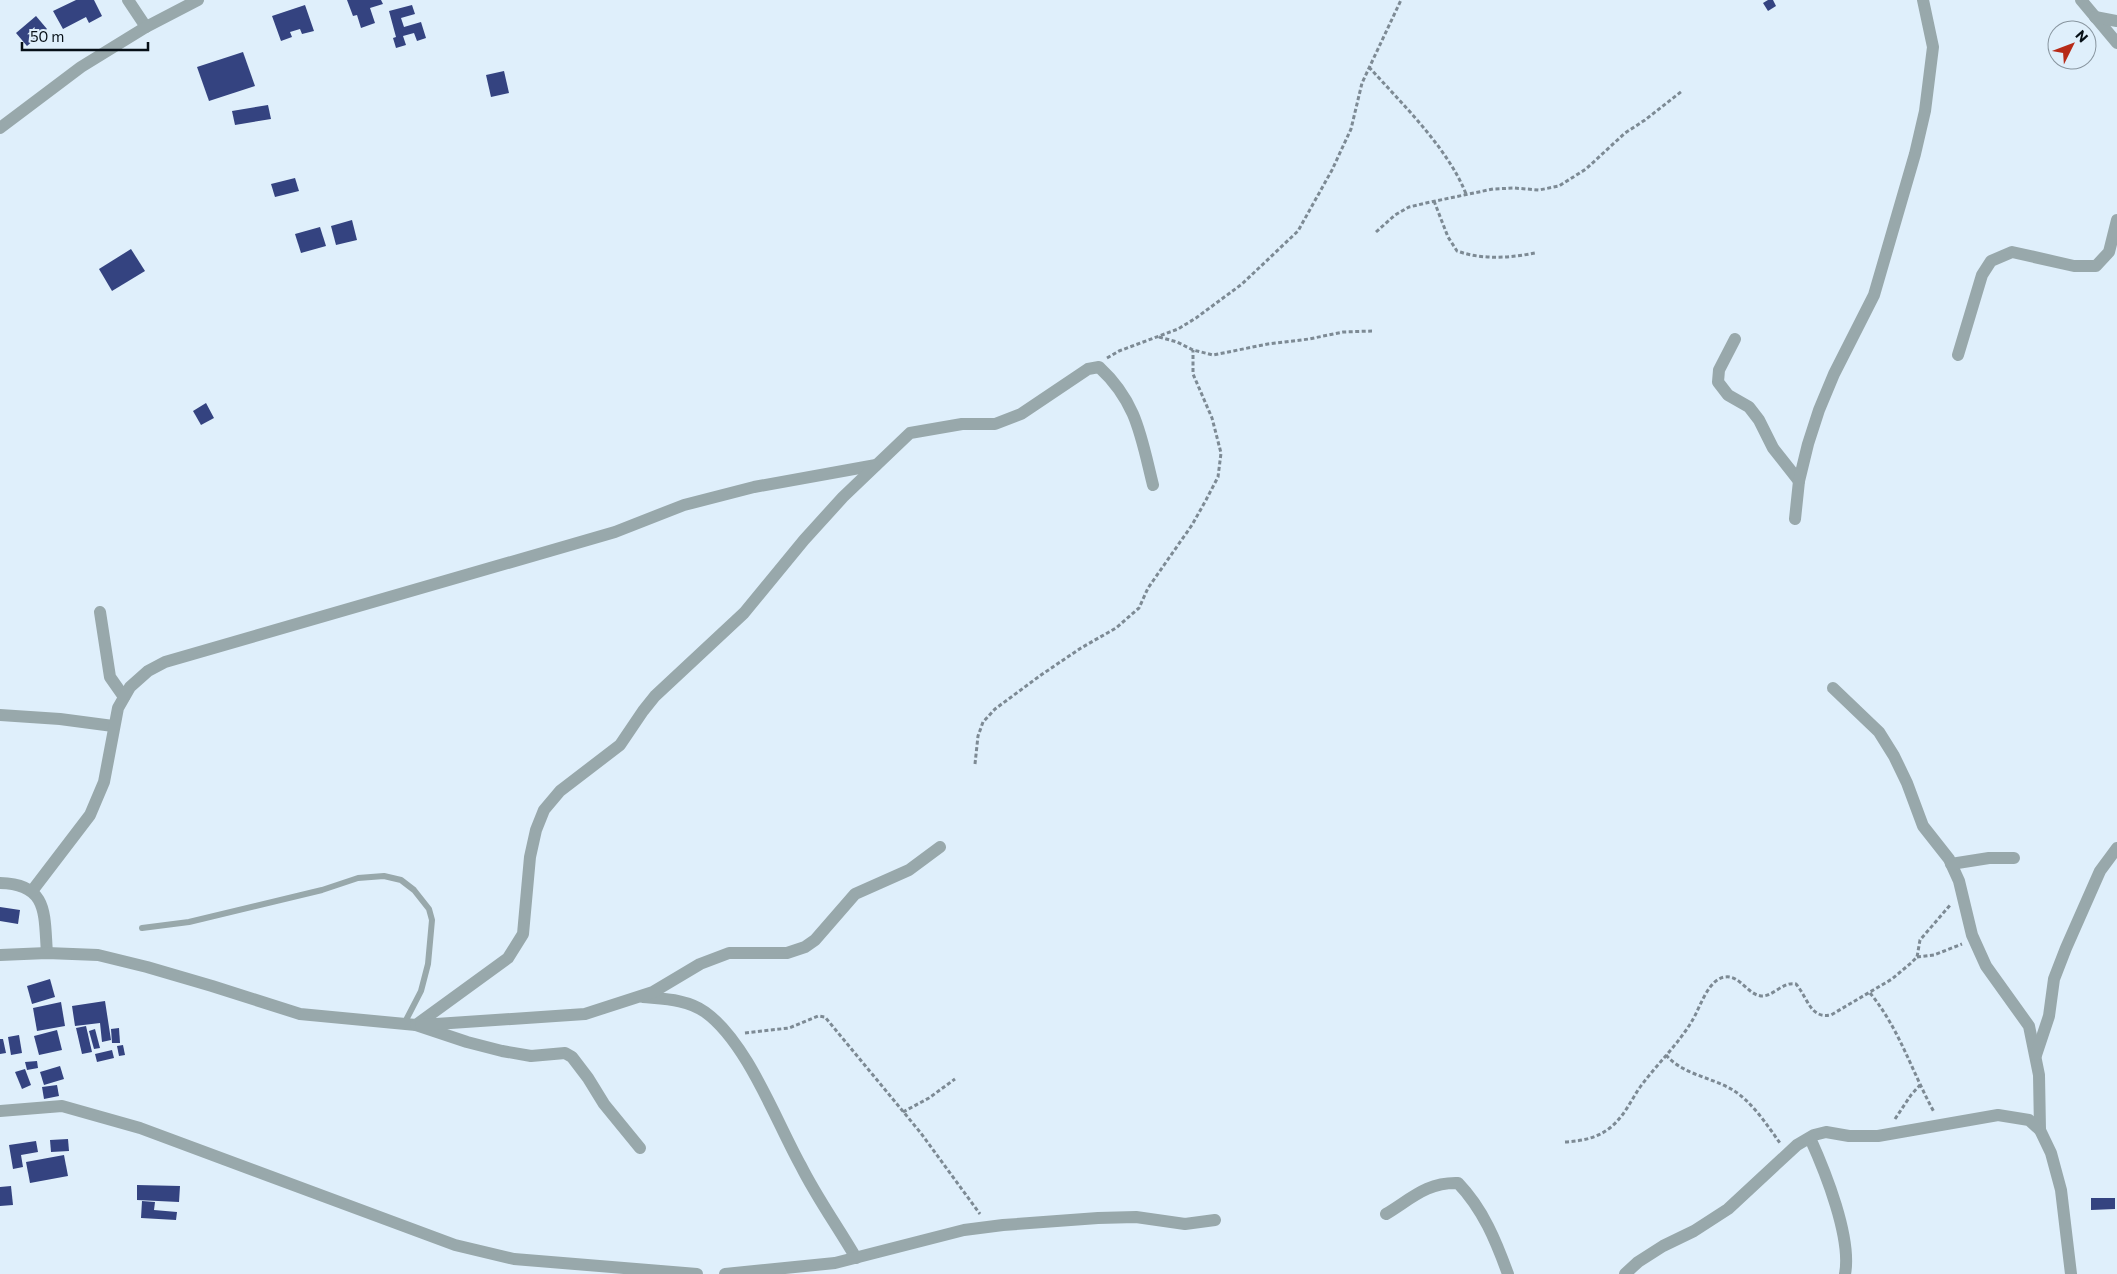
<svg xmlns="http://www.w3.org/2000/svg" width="2117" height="1274" font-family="Commissioner,sans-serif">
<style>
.building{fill:#344380}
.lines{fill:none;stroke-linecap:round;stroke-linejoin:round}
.path{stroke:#7d8a94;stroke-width:3;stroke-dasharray:4 2.5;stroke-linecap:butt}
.lane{stroke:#98a8ab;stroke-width:6}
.street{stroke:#98a8ab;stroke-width:12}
</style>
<rect width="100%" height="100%" fill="#dfeffb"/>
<!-- building -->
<g class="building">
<path d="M76,0H94L102,16L89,23L86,17L63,29L53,11Z"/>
<path d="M347,0H381L383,4L370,8L375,23L361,28L357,15L353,16Z"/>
<path d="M1768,0H1773L1776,6L1768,11L1763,3Z"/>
<path d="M305,5L314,31L302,34L300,29L290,32L292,37L281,41L272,16Z"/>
<path d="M412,5L415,14L401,18L404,27L421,22L426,38L417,41L414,33L403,36L406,45L396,48L393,38L396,37L389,11Z"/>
<path d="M36,16L47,29L27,46L16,33Z"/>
<path d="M243,52L255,86L209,101L197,67Z"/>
<path d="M504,71L509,93L491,97L486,75Z"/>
<path d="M268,105L271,119L235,125L232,111Z"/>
<path d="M295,178L299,191L275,197L271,184Z"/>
<path d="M352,220L357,240L336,245L331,226Z"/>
<path d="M320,227L326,246L301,253L295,234Z"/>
<path d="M131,249L145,271L112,291L99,269Z"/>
<path d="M206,403L214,418L201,425L193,411Z"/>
<path d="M0,907L20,910L18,924L0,921Z"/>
<path d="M50,979L55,997L32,1004L27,986Z"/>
<path d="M105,1001L111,1040L102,1042L100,1023L75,1026L72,1006Z"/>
<path d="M61,1002L65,1026L37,1031L33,1008Z"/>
<path d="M86,1026L92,1052L82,1054L76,1028Z"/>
<path d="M119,1028L120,1043H112L111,1029Z"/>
<path d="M95,1029L100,1048L94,1049L89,1031Z"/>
<path d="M57,1030L62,1050L39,1055L34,1036Z"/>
<path d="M19,1035L22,1053L11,1055L8,1037Z"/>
<path d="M0,1039H3L6,1053L0,1054Z"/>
<path d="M123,1045L125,1055L119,1056L117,1046Z"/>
<path d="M112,1050L114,1058L97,1062L95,1054Z"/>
<path d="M37,1061L38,1068L27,1070L25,1062Z"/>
<path d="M60,1066L64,1079L44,1085L40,1072Z"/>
<path d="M25,1069L31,1085L22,1089L15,1072Z"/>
<path d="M57,1085L59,1096L44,1099L42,1087Z"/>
<path d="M68,1139L69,1151L51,1152L50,1140Z"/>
<path d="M36,1141L38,1152L21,1155L23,1167L13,1169L9,1145Z"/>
<path d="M64,1155L68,1176L30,1183L26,1162Z"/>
<path d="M137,1185L180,1186L179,1202L137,1200Z"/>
<path d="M11,1186L13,1205L0,1206V1187Z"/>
<path d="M2091,1198H2115V1209L2091,1210Z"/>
<path d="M142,1201L155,1202L154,1210L177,1212L176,1220L141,1218Z"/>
</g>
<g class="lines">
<!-- path -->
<g class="path">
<path d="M1369,67C1402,104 1448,148 1466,194"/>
<path d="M1434,201L1448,237L1457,251C1482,260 1510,258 1535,253"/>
<path d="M1376,232L1395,215L1409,207L1426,203L1493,189L1514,188L1539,190L1559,186L1586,169L1625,133L1645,120L1682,91"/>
<path d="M1159,337L1177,342L1193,350L1213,355L1268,344L1309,339L1343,332L1372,331"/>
<path d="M1107,358L1119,351L1178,329L1196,318L1242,284L1298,231L1332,170L1351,129L1362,83L1401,0"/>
<path d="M975,764L978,736L983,722L995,709L1041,675L1081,648L1116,628L1139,608L1148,588L1192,525L1206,500L1218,477L1221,453L1212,418L1193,374V350"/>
<path d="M1917,957L1934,955L1962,944"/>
<path d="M1870,993C1899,1028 1912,1072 1934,1112"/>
<path d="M745,1033L789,1028L818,1016L825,1017L920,1132L980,1214"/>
<path d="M1666,1055C1682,1074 1710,1077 1731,1089C1751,1100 1767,1125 1780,1143"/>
<path d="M903,1112L929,1098L955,1079"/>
<path d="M1895,1119L1911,1095L1920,1085"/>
<path d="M1565,1142C1582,1141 1598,1138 1611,1127C1623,1117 1630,1103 1638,1090C1655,1066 1677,1046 1692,1021C1700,1008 1708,979 1725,977C1740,975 1747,994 1761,996C1773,997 1783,981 1796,984C1808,998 1810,1019 1831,1015L1892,979L1911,963L1917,957L1920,940L1951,904"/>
</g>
<!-- lane -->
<path class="lane" d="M142,928L189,922L322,890L358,878L384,876L401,880L414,890L429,909L432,920L428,964L421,991L404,1024"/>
<!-- street -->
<g class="street">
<path d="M128,0L146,27"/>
<path d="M2081,0L2117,43"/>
<path d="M2095,17L2117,21"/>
<path d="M0,128L81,67L146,27L198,0"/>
<path d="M1735,339L1719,370L1718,382L1728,395L1749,407L1759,420L1773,448L1799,481"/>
<path d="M1958,355L1982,275L1991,261L2012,252L2074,266H2096L2109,252L2117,220"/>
<path d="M1795,519L1799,481L1808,444L1819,410L1834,374L1874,295L1915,154L1925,111L1933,47L1923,0"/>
<path d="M100,612L110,677L124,697"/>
<path d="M1833,688L1879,732L1894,756L1907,783L1923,826L1949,859L1959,881L1972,935L1986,966L2029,1026L2039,1075L2040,1130"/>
<path d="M0,715L60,719L113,726"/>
<path d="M1951,864L1989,858H2014"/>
<path d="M0,883C49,884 44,915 47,953"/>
<path d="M32,891L90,815L104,782L118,708L130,687L148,671L165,662L615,532L684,505L754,487L876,465"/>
<path d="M0,955L47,953L98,955L147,967L212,986L300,1014L416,1025L467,1042L502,1051L531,1056L565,1053L572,1057L588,1078L604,1104L640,1148"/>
<path d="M643,997C663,999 687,999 705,1012C747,1042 776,1121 801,1166C817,1198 838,1227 856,1258"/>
<path d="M416,1025L508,958L523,934L530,857L536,830L544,810L560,791L620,745L643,711L655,696L744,613L804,540L843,497L910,433L962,424H995L1021,414L1088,369L1099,367C1137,402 1141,437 1153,485"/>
<path d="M421,1025L585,1014L653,992L700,964L729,953H787L805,947L815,940L855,894L909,870L940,847"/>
<path d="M2036,1055L2049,1016L2054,979L2066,948L2100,871L2117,848"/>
<path d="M0,1111L62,1106L140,1128L455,1245L514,1259L697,1274"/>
<path d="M1810,1138C1825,1171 1852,1238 1845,1274"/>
<path d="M1386,1214C1411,1199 1427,1182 1458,1183C1483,1209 1496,1241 1508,1274"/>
<path d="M725,1274L835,1263L964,1230L1003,1225L1098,1218L1136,1217L1185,1224L1215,1220"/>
<path d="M1625,1274L1638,1262L1663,1246L1694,1231L1728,1209L1797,1145L1814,1135L1826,1132L1849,1136H1878L1998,1115L2029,1120L2040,1130L2051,1153L2061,1190L2071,1274"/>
</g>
</g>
<!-- north arrow -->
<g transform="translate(2072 45) rotate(48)"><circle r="24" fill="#dfeffb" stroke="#88959f"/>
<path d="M0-4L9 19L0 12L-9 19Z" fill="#b72a17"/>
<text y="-8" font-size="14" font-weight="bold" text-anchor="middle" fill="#060f16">N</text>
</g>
<!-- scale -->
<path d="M22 42v8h126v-8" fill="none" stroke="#060f16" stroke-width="2.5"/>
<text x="30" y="42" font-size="15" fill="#060f16" stroke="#dfeffb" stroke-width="4" paint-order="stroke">50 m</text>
</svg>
